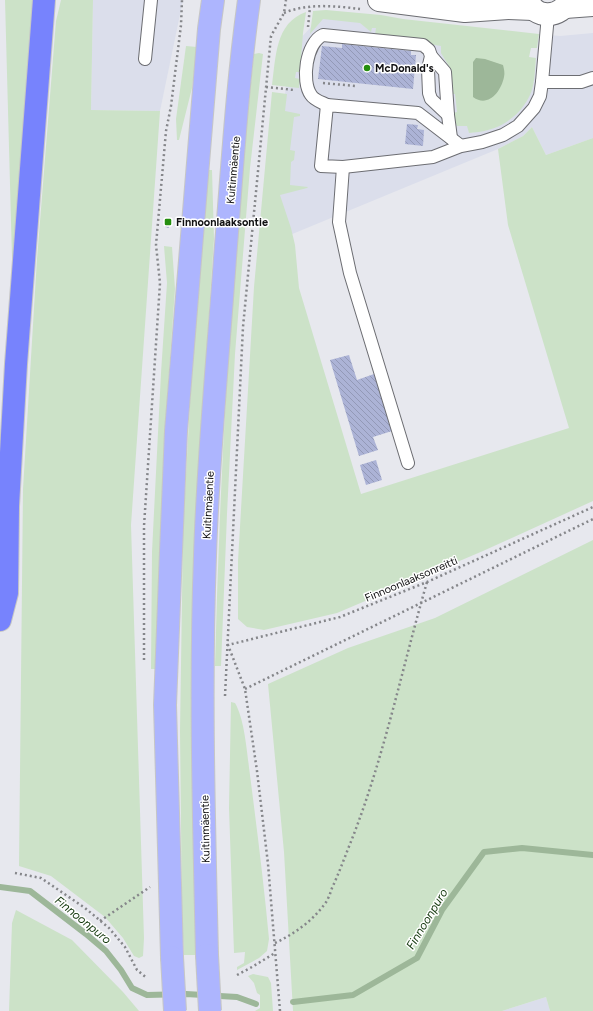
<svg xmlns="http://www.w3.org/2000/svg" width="593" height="1011" font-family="Figtree,sans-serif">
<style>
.built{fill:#dbdeeb}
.grass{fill:#cce2c8}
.water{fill:#9db799}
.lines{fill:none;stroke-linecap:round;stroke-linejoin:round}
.stream{stroke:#9db799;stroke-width:6}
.building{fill:url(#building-back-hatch)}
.lane-casing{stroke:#6c6d72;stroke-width:14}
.street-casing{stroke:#6c6d72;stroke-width:24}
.primary-casing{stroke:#c6c6c6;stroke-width:24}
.highway-casing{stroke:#c6c6c6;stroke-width:24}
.path{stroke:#85868a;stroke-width:2.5;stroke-dasharray:2 3;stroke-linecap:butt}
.lane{stroke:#fff;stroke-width:12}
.street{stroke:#fff;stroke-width:22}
.primary{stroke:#adb5fe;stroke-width:22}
.highway{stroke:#7783fd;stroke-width:22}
.primary-bridge-casing{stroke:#c6c6c6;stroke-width:24;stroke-linecap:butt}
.primary-bridge{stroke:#adb5fe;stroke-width:22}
.poi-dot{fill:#258e0f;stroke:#fff;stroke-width:1.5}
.labels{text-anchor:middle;stroke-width:3;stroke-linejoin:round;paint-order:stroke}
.poi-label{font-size:11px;font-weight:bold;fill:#111113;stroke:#fff;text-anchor:start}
.street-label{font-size:11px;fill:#111113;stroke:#fff}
.water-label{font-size:12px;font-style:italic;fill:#13380d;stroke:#fff}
</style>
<defs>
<pattern id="building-back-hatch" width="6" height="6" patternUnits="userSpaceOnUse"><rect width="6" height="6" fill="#acb3d6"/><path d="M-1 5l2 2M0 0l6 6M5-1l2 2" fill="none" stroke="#9399b7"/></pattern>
</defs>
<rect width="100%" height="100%" fill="#e7e8ee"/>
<!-- built -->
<g class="built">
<path d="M93,0H183L160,111L91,110Z"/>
<path d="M324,16L455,28L469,133L488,130L511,119L533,87L539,34L560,36L593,33V138L546,155L532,127L523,136L498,149L273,242L288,59L298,41L311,27Z"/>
<path d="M546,997L550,1011H502Z"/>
</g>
<!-- grass -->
<g class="grass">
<path d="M5,0H35L14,266L12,258Z"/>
<path d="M61,0H93L91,110L160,111L131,525L144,938L143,956L139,958L134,956L123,938L105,917L51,876L19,866L23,489L37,259L56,21Z"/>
<path d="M326,10L381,15L403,19L539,34L537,48H531L529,57L536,58C535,67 535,77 533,86C528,107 509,125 488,130C482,132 475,132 469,133L467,126H457L455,122L453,113L457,112L455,94H451L450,68L441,53V46L375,35L376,28H372L371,32L360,23L323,19L310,34L313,11Z"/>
<path d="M306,12L303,33L300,72H296L295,78L300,79L299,88L272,85C276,57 275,23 306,12Z"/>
<path d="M186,46L197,47L192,88L179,140H177L176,119Z"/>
<path d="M259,53L263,54L250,168L235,354L227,514L221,666H215C220,462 232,257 254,54Z"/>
<path d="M272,92L287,94L285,111L300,114V116L294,117L290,150L295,151L294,160L291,162L290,185L308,187L307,188L280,195L291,228L295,245L299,288L361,494L569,428L508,225L498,149L523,136L532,127L546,155L593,138V501L483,551L337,613L264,630L247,627L238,619V561L254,287Z"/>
<path d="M208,170H212L214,239L195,522L193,612L192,775L197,955H184L182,918L180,731L183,532L192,365Z"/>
<path d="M164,246L172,247L175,289L164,442L157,669H151L152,552L161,373L167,283Z"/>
<path d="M593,540V1011H550L546,997L502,1011H293L284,852L268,684L348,648L435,618Z"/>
<path d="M231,702L235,703C245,720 247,754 250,775C257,830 264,884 269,939L267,951L259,958L237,970V967L244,963L245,952L234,953L229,808Z"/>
<path d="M16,910L72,940L123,992L139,1011H9L12,923Z"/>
<path d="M253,974L268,977L271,983L273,1011H255L260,1008V995L257,993L254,983L248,976Z"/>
</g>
<!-- water -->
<path class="water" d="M476,58L485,59L503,65C504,69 505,73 504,77C501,92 488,108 473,97V62Z"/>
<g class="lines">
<!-- stream -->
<g class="stream">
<path d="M0,887L30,891L86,934L106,951L121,970L132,988L147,995L186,994L237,997L256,1004"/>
<path d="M293,1002L353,995L417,958L442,910L484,852L522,848L593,855"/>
</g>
</g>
<!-- building -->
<g class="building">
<path d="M342,44L411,51V55H416L413,89L318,79L322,46L342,48Z"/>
<path d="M407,124L418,125L417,129L424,130L423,146L405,144Z"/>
<path d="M166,218H169V228L165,227Z"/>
<path d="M349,355L357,380L374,374L392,431L373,437L378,450L359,456L330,360Z"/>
<path d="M376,460L382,480L366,485L360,465Z"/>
</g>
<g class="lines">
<defs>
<g id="lane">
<path d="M431,56L445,72L448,115L451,138"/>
<path d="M145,59L151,0"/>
<path d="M542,82H581L593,78"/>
<path d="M327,105C321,102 314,100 311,95C301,81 306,43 323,35L423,45L429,50L431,56L428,69L429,93L431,99L448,115"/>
<path d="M461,146L418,113L327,105L321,166L343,167L433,157L461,146L482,142L503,135L518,126L534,108L540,96L542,82L548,15"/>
<path d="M343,167L339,222L350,273L408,463"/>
</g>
<g id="street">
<path d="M379,0L465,11L508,8L533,9"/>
<path d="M528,0C535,20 561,18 569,0"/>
<path d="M565,7L593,5"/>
</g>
<g id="primary">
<path d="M207,955C204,822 200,689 205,556C208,457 218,357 225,258C232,172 237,86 249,0"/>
<path d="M172,957L165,705L171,551L176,431L209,29L213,0"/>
</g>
<path id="highway" d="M0,620L7,593L8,506L16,364L44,0"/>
</defs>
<!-- lane casing -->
<use href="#lane" class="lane-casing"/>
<!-- street casing -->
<use href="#street" class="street-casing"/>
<!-- primary casing -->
<use href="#primary" class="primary-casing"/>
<!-- highway casing -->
<use href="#highway" class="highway-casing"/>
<!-- path -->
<g class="path">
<path d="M284,13C307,3 336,6 360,9"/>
<path d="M308,27L310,7"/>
<path d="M323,83L355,86"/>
<path d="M266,87L294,90"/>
<path d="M144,660V526L160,283L156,245L166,131L171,106L181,25L182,0"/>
<path d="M245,689L593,519"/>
<path d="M225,696L243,327L271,36L284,13L286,0"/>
<path d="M15,873L41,878L85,908L109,928L125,947L137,970L147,978"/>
<path d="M100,921L150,887"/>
<path d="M275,943C294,934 311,922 324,905C328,900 330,894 332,888C338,875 343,862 348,849C383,763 401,672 427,582"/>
<path d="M237,975L252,967L275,953"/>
<path d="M280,1011L268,864L257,771L245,689L228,645L340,617L427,582L593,507"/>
</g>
<!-- lane -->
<use href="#lane" class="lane"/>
<!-- street -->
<use href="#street" class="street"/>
<!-- primary -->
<use href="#primary" class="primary"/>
<!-- highway -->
<use href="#highway" class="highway"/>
<defs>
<g id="primary-bridge">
<path d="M207,955L210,1011"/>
<path d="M172,957L175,1011"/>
</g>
</defs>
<!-- primary-bridge casing -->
<use href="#primary-bridge" class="primary-bridge-casing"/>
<!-- primary-bridge -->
<use href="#primary-bridge" class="primary-bridge"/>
</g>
<!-- markers -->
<g class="poi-dot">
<circle cx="367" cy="68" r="4"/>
<rect x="164" y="218" width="8" height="8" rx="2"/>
</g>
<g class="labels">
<!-- poi labels -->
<g class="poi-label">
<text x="375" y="72">McDonald's</text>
<text x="176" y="226">Finnoonlaaksontie</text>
</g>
<!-- street labels -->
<g class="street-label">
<text transform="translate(233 170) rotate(-85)" y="4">Kuitinmäentie</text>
<text transform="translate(208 505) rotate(-87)" y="4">Kuitinmäentie</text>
<text transform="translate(411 579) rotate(-23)" y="4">Finnoonlaaksonreitti</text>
<text transform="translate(205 829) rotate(-91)" y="4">Kuitinmäentie</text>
</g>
<!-- water labels -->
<g class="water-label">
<text transform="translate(427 919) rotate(-59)" y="4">Finnoonpuro</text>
<text transform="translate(83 920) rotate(39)" y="4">Finnoonpuro</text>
</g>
</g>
</svg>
